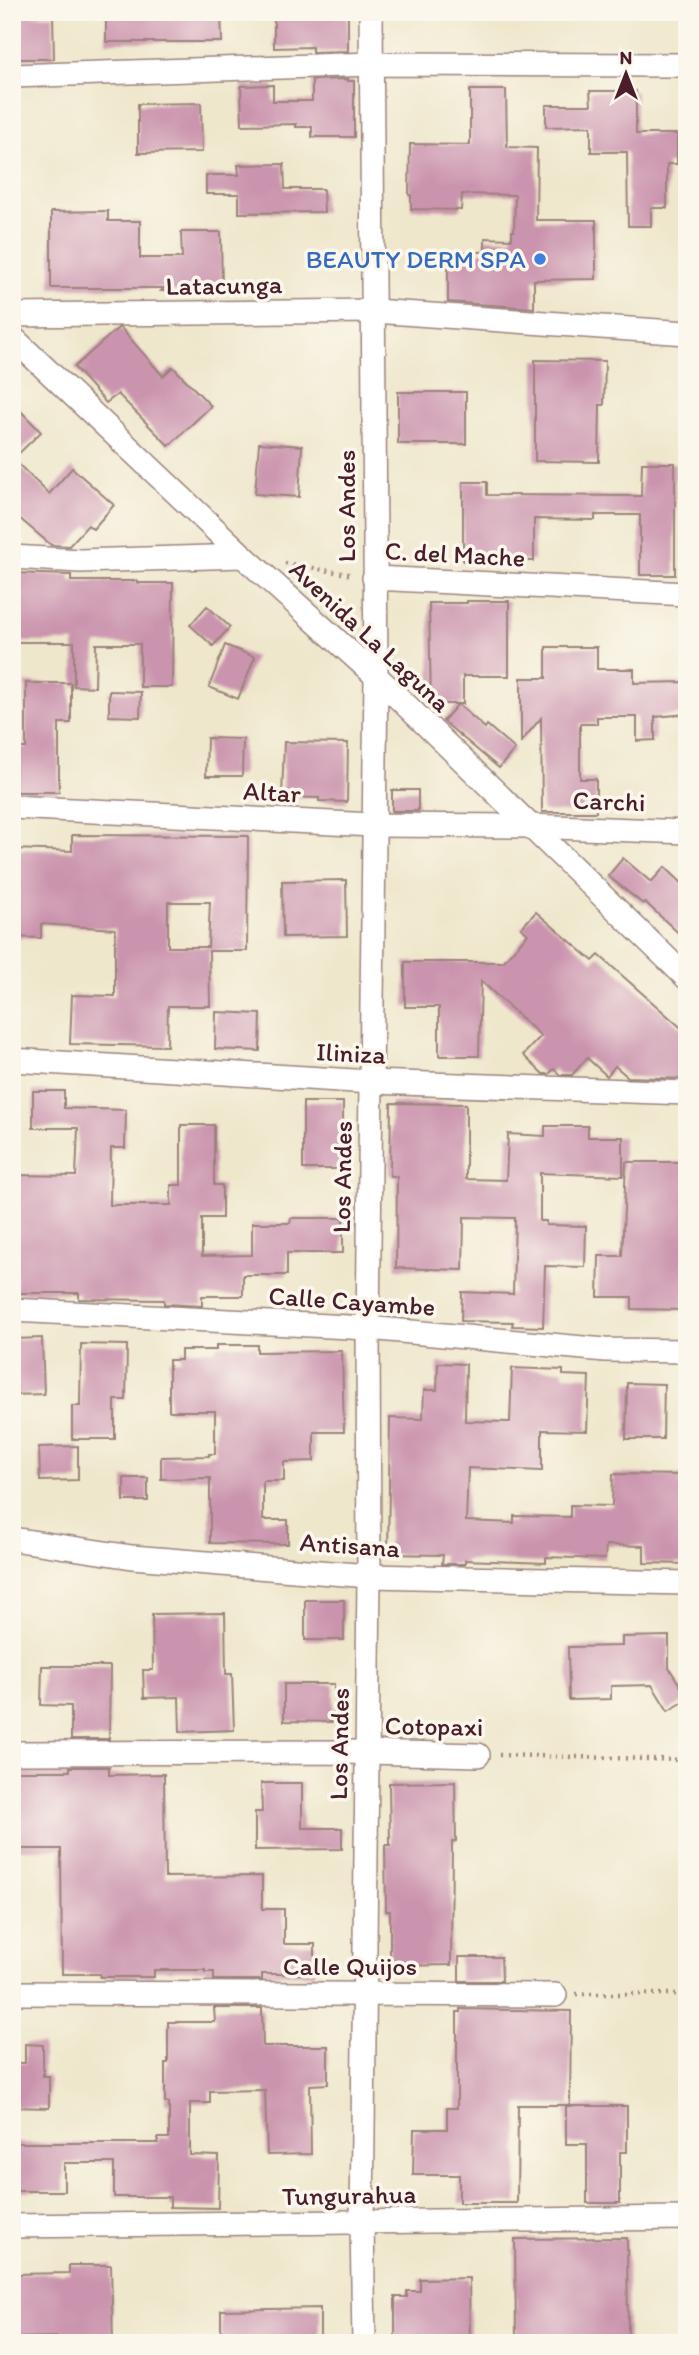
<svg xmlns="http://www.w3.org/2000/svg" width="699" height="2355" font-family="Itim,sans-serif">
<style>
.building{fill:#cb94ae;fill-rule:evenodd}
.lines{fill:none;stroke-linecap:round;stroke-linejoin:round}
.minor-casing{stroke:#9c837c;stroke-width:26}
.path{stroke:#9c837c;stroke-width:4.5;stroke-dasharray:2 5;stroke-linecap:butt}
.minor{stroke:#fff;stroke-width:23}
.shop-dot{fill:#3f7fe0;stroke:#fbf7ec;stroke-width:2.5}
.labels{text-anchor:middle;stroke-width:7;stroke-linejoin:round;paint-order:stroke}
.shop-label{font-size:26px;fill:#366cbe;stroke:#fbf7ec;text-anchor:end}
.street-label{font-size:26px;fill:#4a1f2b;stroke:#fbf7ec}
</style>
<rect width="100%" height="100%" fill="#fbf7ec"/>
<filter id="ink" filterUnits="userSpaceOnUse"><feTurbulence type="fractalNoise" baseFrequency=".0143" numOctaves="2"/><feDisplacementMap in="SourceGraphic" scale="14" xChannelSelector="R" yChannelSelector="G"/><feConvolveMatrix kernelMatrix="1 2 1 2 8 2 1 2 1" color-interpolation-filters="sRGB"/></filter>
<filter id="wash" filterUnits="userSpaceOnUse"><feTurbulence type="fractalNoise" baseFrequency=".00686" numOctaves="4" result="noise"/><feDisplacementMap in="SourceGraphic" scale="28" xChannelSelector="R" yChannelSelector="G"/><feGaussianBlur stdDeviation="1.57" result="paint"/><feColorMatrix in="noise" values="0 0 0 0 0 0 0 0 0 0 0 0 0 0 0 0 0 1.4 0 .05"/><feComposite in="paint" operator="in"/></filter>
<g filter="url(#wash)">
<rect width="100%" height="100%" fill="#efe7cc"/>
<g id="blocks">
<!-- building -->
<g class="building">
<path d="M106,12H221L222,42H106Z"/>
<path d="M274,12H348V51L312,52V47L274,48Z"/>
<path d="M53,15L54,59H16L15,16Z"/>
<path d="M348,79V81H354V137H312V127H296V124L242,125L241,86L273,85V101H312V80Z"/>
<path d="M470,90H506L507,147L537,148L536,220H596V279L534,280V308L448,302V252H485V238L512,239V231H514L515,195L462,194L461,210L411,209V195H409L410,144L470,145Z"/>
<path d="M590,91H636V134H677V164H667V208H651V226H628L627,152H591V126L546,127V105H591Z"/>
<path d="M201,103L202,152L138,153V104Z"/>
<path d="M284,164L285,189H323L324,212L239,213V194H206V175H239L238,165Z"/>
<path d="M108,211V221H140V258H182L181,232H221L222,291H161L164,288H51V212Z"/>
<path d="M118,328H121L163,376L173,367L211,406L169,446L118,394L106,403L74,367Z"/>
<path d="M535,360L605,361L604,405H600L599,462L535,461Z"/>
<rect x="398" y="392" width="68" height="52"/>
<path d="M12,402L41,432L13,459L49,494L72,468L114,505L93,529L88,525L69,546L51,545L12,512Z"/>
<path d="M259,443L302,446L299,497L255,494Z"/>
<path d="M642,463H675V575H640V515H595V520L534,519V561H463V482H487V495L641,496Z"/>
<path d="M12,573L71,575V581H137V583H173L172,687H140V644H96L95,687L74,686V642H12Z"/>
<path d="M467,601H509V676H463V704H431L429,603H467Z"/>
<path d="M207,606L230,627L213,646L190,625Z"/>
<path d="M225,645L255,657L238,699L209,687Z"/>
<path d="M546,647H597V669H634V683L687,682V714L655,717V740L637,741V717H597V724H580V779H596V812H542L541,718L521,742V678H546Z"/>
<path d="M26,683H71V723H59V792H15L16,748H26Z"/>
<path d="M109,691L141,692L140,717L109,716Z"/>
<path d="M458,704L485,728L487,725L515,749L499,768L443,721Z"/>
<path d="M207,738L243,739L242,776H206Z"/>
<path d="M284,742L348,743L347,802L319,801V798L282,797Z"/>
<rect x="392" y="790" width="26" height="21"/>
<path d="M72,835L248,836L247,951H209L210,1006H168L167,1046L70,1044L72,995L115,996V929L41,924V938L12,937V849L72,851ZM168,902H210L208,947H168Z"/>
<path d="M623,858L651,882L665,867L687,888V941L645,902L643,904L608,876Z"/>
<path d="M346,880L347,936L283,937L282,881Z"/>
<path d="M536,912L593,961L599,955L687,1033V1079L628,1077L615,1066L607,1076L587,1058L572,1075H560L554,1069L549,1074H543L523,1055L541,1036L481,981L479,1056H439V1007H405V962H503L528,934L521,928Z"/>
<path d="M216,1012L261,1014L260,1051L215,1049Z"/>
<path d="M33,1091H64V1108L126,1110L125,1148H111L110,1205H171V1185H181V1125H214V1185H222V1218H202V1256L252,1255V1223H290L291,1218H343V1253H287V1275H243V1296H202V1306L164,1304V1300L79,1299V1293H16L15,1175L76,1176L78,1128H33Z"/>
<rect x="303" y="1102" width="40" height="67"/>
<path d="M391,1103L466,1104V1179L506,1180L508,1134L545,1136V1126H588V1137H623V1176L540,1173V1221H546V1225L586,1226L585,1267L545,1266L543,1327L512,1326L513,1322L461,1321L462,1292L513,1294L515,1218L464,1217L463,1270L396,1268L397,1176H390Z"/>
<path d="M626,1162H687V1310L632,1309V1297H598L599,1256H622Z"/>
<path d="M42,1338L44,1394L12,1395V1339Z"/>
<path d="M81,1344L127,1345L126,1400H115V1439H72V1406H80Z"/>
<path d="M216,1345H257V1352L342,1351L344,1432H314V1461L284,1462V1481H263V1520H288V1544L210,1543V1478L161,1479V1457L209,1456V1454H215V1411H169V1360H181V1350H216Z"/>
<path d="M438,1363L466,1364L465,1421L510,1422L512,1368L563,1370V1375L589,1376L587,1431L542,1430V1471L468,1468L466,1521L514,1523V1516L570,1517V1505L612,1506L613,1474L687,1475V1564L644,1563V1546L606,1545L605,1559L546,1557V1563L465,1560V1564H442L443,1555L388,1554L390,1418L423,1419L424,1390H437Z"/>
<path d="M627,1383L664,1384L663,1439H626Z"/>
<path d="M78,1446V1480L40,1481L39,1447Z"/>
<rect x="124" y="1478" width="24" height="23"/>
<rect x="305" y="1600" width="39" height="40"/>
<path d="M225,1613L226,1674H232L234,1730L180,1732L179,1697L144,1698L143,1670H153L152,1614Z"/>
<path d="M669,1636V1668L687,1696V1700L668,1711L652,1685L611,1686V1699L569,1700L568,1647L622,1646V1637Z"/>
<path d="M42,1666H110L109,1739H71V1706L41,1705Z"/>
<path d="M284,1684H334V1722L284,1721Z"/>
<path d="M70,1767H109V1775L164,1774L165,1877L262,1876V1909H284V1944H315V1974H262V1980H214V1972H205V1970H154V1977H100V1974H62L61,1849H16L15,1771H70Z"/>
<path d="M455,1782L456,1841L452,1842L451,1965L390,1966V1911H386L385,1845H390L389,1783Z"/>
<path d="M261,1783H302V1828H342V1849L255,1850V1812H262Z"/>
<path d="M459,1957H501L502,1981H459Z"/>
<path d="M214,2008H262L263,2046H328V2084L310,2085L311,2154L267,2155L265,2090L210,2091V2103H190V2155L219,2156L218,2208L170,2207V2197H114V2163H64V2191H12V2143H158V2138H169V2103H165V2063H168V2022H215Z"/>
<path d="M460,2009L571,2011L570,2105H518L517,2203H459V2175H413L414,2129H447V2108H457V2012H460Z"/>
<path d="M25,2044L43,2045V2076H49V2108L12,2107V2063H25Z"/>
<path d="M566,2106H627V2152H620V2203H587V2144H566Z"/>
<path d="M627,2238L628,2341L572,2343V2337L516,2338L515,2239Z"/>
<path d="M69,2265H111L113,2343H56V2337L15,2338L14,2274L69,2273Z"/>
<path d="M469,2278L470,2343H395V2297H407V2291H420V2279Z"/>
<path d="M320,2308V2343H221V2310Z"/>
</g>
</g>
</g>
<g filter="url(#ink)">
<use href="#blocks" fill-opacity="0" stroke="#9c837c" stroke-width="2"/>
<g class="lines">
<defs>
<g id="minor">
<path d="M12,76L372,64L687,65"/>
<path d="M12,315L374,311L687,333"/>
<path d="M12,337L243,556L376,676L687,978"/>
<path d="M12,557L80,561L243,556"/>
<path d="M374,578L687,594"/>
<path d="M12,807L373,825L529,826L687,832"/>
<path d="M12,1060L371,1082L687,1093"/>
<path d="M12,1310L368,1328L605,1350L687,1351"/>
<path d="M12,1539L132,1557L369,1576L687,1583"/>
<path d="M12,1753L366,1752L478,1755"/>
<path d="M12,1993L555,1995"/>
<path d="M12,2226L687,2218"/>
<path d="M364,2343L362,2223L369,1576L368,1328L376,676L371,12"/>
</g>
</defs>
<!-- minor casing -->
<use href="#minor" class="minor-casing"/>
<!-- path -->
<g class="path">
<path d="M285,563L353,575"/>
<path d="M499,1755L687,1760"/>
<path d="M576,1994H687"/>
</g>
<!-- minor -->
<use href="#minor" class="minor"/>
</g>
</g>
<!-- markers -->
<circle class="shop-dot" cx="540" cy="259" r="7"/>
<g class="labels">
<!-- shop labels -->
<g class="shop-label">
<text x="526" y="268">BEAUTY DERM SPA</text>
</g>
<!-- street labels -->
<g class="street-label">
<text transform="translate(224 285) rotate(-1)" y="9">Latacunga</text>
<text transform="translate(346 506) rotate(-90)" y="9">Los Andes</text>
<text transform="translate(455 554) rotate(3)" y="9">C. del Mache</text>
<text transform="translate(370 636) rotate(43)" y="9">Avenida La Laguna</text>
<text transform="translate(272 792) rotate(3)" y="9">Altar</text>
<text transform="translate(609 801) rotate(2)" y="9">Carchi</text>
<text transform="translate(351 1053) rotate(3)" y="9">Iliniza</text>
<text transform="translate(342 1177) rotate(-89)" y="9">Los Andes</text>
<text transform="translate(352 1301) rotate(4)" y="9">Calle Cayambe</text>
<text transform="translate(350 1545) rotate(4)" y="9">Antisana</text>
<text transform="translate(434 1726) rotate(1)" y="9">Cotopaxi</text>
<text transform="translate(339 1744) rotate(-89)" y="9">Los Andes</text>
<text x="350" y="1975">Calle Quijos</text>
<text transform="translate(349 2195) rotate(-1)" y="9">Tungurahua</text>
</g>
</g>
<!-- margin -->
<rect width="699" height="2355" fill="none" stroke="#fbf7ec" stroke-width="42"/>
<!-- north arrow -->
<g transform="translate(626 74)" stroke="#fbf7ec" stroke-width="5" paint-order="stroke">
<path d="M0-5L12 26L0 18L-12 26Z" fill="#4a1f2b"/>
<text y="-10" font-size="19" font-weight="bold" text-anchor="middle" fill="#4a1f2b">N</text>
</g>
</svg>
